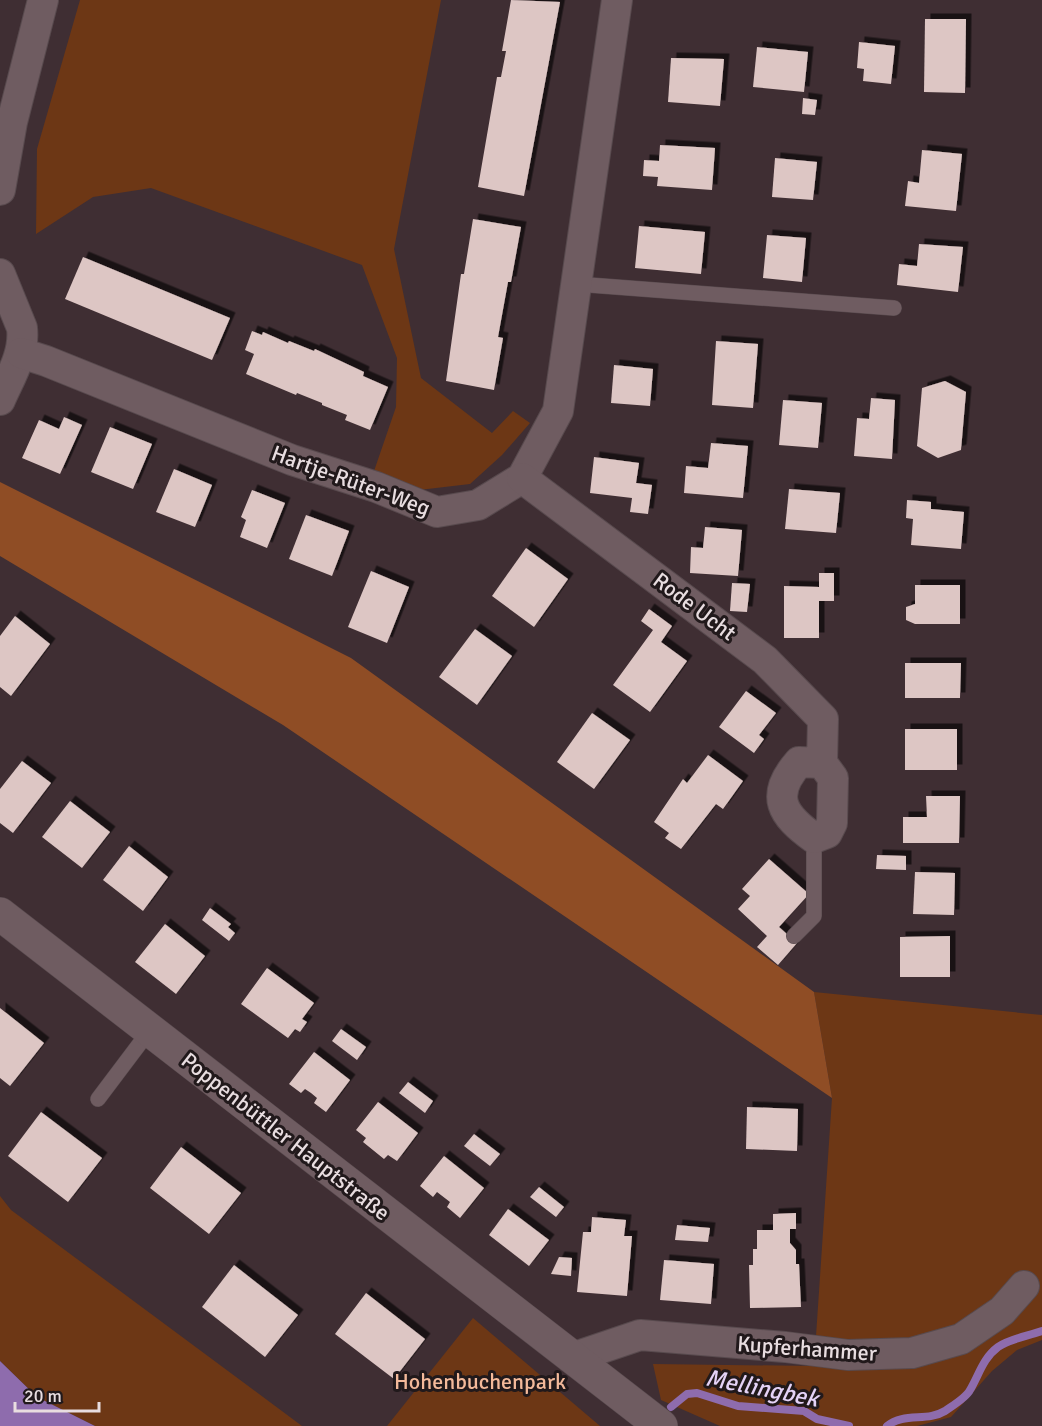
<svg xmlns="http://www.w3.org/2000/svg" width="1042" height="1426" font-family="Signika,sans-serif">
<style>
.green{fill:#6d3715}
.forest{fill:#8f4d25}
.water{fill:#8e6cad}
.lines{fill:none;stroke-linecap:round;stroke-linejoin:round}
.stream{stroke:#8e6cad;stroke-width:8}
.building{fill:#ddc6c4;filter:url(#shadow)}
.lane-casing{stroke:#584a4e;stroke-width:16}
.street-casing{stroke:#584a4e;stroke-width:32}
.secondary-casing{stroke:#584a4e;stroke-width:34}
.lane{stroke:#6f5c61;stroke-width:15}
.street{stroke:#6f5c61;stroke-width:30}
.secondary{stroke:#6f5c61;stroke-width:33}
.labels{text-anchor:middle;stroke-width:6;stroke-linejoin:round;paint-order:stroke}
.street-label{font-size:22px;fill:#e8dde0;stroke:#21191b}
.park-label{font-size:22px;fill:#f3b99a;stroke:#21191b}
.water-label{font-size:24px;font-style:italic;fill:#e5d3f7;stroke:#21191b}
</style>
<defs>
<filter id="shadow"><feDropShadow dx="5.5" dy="-5.5" stdDeviation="0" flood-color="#0009"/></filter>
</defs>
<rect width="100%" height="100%" fill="#3f2e33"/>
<!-- green -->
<g class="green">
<path d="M80,0H441L394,249L421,378L492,433L513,411L530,423L502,455L470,484L419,490L373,474L396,407L397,358L362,265L151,188L93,197L36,234L37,149Z"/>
<path d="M814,992L1042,1015V1340L1017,1350L992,1371L951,1417L917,1426H720L661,1400L653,1364L814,1366L832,1098Z"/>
<path d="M0,1196L11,1210L302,1426H95L37,1397L0,1361Z"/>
<path d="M473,1318L600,1426H387Z"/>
</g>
<!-- forest -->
<path class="forest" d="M0,482L351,658L814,992L832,1098L283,725L0,556Z"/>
<!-- water -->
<path class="water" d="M0,1361L37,1397L95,1426H0Z"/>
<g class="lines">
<!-- stream -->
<g class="stream">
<path d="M671,1407L687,1394L697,1393L738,1406L804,1411L817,1419L849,1426"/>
<path d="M887,1426C904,1412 927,1422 945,1411C952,1406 966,1398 970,1390C979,1375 983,1358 998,1347C1009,1339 1028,1336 1042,1331"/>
</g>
</g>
<!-- building -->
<g class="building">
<path d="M511,0L560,2L524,196L478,187L497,77H501L506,51H502Z"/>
<path d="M925,19H966L965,93L924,92Z"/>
<path d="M859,42L895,46L891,84L863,81L864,69L857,68Z"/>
<path d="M757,47L808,52L804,92L753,87Z"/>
<path d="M671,58L724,59L720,106L668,102Z"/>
<path d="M803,98L817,100L815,115L802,114Z"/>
<path d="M660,145L715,148L712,190L657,186L658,177L643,176L644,160L659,161Z"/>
<path d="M922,150L962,154L956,211L905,206L908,181L919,183Z"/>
<path d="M775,158L817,162L813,200L772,197Z"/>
<path d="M473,219L521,227L511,282H508L498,337L503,338L494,390L446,381L461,274H464Z"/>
<path d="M639,226L705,232L701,274L635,268Z"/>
<path d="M767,235L806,238L802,282L763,278Z"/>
<path d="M919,244L963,247L958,292L897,285L899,264L917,266Z"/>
<path d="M83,257L230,318L212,360L65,299Z"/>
<path d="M252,331L262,335L263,332L288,343L289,341L314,351L315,349L364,372L363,376L388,387L370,430L345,420L347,415L322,405V403L297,393L296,395L246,374L254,354L245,350Z"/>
<path d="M716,341L758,344L753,408L712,405Z"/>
<path d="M614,365L653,369L650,406L611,403Z"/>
<path d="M945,381L966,392L961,450L938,458L917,446L922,388Z"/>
<path d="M871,398L895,400L892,459L854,456L857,418L869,419Z"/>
<path d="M783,400L822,403L818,448L779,445Z"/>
<path d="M64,417L82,425L60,474L22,458L39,420L59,429Z"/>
<path d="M110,427L152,444L133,489L91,472Z"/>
<path d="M711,443L748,446L743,498L684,493L686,466L708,468Z"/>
<path d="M594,457L639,463L636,483L652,485L648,514L630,512L632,498L590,493Z"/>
<path d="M174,469L212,485L195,527L156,512Z"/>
<path d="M789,489L840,493L836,533L785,529Z"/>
<path d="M252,490L285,503L267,548L240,537L246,520L241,517Z"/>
<path d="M907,500L931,502V509L964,512L961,549L911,545L913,519L906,518Z"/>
<path d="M306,515L349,531L332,576L289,559Z"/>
<path d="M705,527L742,530L738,576L690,573L691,547L703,548Z"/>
<path d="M526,548L568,579L534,627L492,596Z"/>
<path d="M371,571L409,587L387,643L348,627Z"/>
<path d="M819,573H834V601H819V638H784V586L819,587Z"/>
<path d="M732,583L750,584L747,612L730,611Z"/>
<path d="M915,585H960V624H915L906,620V607L915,604Z"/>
<path d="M649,609L672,626L661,642L687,661L650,712L613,685L653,630L641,621Z"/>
<path d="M15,616L50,644L11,696L0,687V636Z"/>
<path d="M475,629L512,656L477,705L439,677Z"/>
<path d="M905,663H961L960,698H905Z"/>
<path d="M746,691L776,713L759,735L764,739L754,753L719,727Z"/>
<path d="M592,713L630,740L594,789L557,762Z"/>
<rect x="905" y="729" width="52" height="41"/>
<path d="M708,755L743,781L723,809L716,804L681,849L665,838L669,833L654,822L683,779L687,783Z"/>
<path d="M22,761L51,783L13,833L0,823V789Z"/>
<path d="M926,796H960L959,843H903V817H927Z"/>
<path d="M70,801L110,832L82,868L42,837Z"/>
<path d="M129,846L168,877L143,911L103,880Z"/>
<path d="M877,855L906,856V870L876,869Z"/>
<path d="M769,859L809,894L779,927L797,943L778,965L757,947L767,936L738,909L750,896L742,889Z"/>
<path d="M915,872L955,873L954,915L913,914Z"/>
<path d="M210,908L231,924L228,927L235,933L229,941L202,920Z"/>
<path d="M165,924L205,956L176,994L135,962Z"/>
<path d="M950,936V977H900V937Z"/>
<path d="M267,968L314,1003L302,1019L307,1022L300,1032L295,1029L288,1038L241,1004Z"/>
<path d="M0,1008L44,1043L10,1086L0,1078Z"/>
<path d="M341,1029L366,1047L357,1060L332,1041Z"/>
<path d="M314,1052L350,1080L326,1112L314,1103L317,1098L311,1093L305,1089L301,1093L289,1084Z"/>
<path d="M408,1082L433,1101L425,1113L399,1093Z"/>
<path d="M378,1102L418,1133L397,1161L388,1155L384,1159L363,1142L366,1138L356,1130Z"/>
<path d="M747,1107L798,1109L797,1151L746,1149Z"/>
<path d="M41,1112L102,1158L68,1202L8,1156Z"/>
<path d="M474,1134L500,1154L490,1166L464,1146Z"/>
<path d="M181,1147L241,1193L209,1234L150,1188Z"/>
<path d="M444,1156L484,1188L460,1218L447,1207L450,1202L437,1192L433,1197L420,1186Z"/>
<path d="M539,1187L564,1207L556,1217L530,1197Z"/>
<path d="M508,1209L549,1240L529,1266L489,1235Z"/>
<path d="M796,1213V1229H790V1243L796,1250V1264H799L801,1307L750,1308L749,1265H753V1249H757V1230H773V1214Z"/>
<path d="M592,1217L626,1220L624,1236H632L627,1296L577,1292L583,1232H591Z"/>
<path d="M677,1225L710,1228L708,1242L675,1240Z"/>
<path d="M559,1257L572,1258L571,1276L551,1274Z"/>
<path d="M664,1260L714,1264L711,1304L660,1300Z"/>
<path d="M234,1265L298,1315L265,1357L202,1307Z"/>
<path d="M366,1293L425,1339L394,1379L335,1334Z"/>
</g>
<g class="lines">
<defs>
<g id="lane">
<path d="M576,284L894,308"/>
<path d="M794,936L814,916V838"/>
<path d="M98,1099L150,1030"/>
</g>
<g id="street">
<path d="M0,190L12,122L43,0"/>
<path d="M0,274L22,328C25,354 10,377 0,400"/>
<path d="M21,353L46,361L292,460L376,487L437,512L478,505L522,478L558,411L617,0"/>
<path d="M522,478L765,660L823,719L822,763L799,762C769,796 782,815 814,838L827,833L832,823L833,778L822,763"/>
<path d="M572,1358L640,1335L785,1347L848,1355L912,1353L961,1339L1002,1311L1024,1286"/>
</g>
<path id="secondary" d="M0,914L661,1426"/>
</defs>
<!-- lane casing -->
<use href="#lane" class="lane-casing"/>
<!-- street casing -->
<use href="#street" class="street-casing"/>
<!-- secondary casing -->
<use href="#secondary" class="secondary-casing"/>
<!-- lane -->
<use href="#lane" class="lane"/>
<!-- street -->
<use href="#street" class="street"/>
<!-- secondary -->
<use href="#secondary" class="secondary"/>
</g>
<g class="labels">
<!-- street labels -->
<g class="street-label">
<text transform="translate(351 480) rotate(20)" y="8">Hartje-Rüter-Weg</text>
<text transform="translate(695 606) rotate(37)" y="8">Rode Ucht</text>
<text transform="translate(286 1136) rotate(38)" y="8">Poppenbüttler Hauptstraße</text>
<text transform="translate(807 1348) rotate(4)" y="8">Kupferhammer</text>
</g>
<!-- park labels -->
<g class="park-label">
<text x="480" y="1389">Hohenbuchenpark</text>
</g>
<!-- water labels -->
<g class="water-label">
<text transform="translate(762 1388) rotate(11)" y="8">Mellingbek</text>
</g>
</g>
<!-- scale -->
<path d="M15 1402v9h84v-9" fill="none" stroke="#e8dde0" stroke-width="3"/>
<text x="24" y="1402" font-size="18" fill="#e8dde0" stroke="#21191b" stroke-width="4.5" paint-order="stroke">20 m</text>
</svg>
